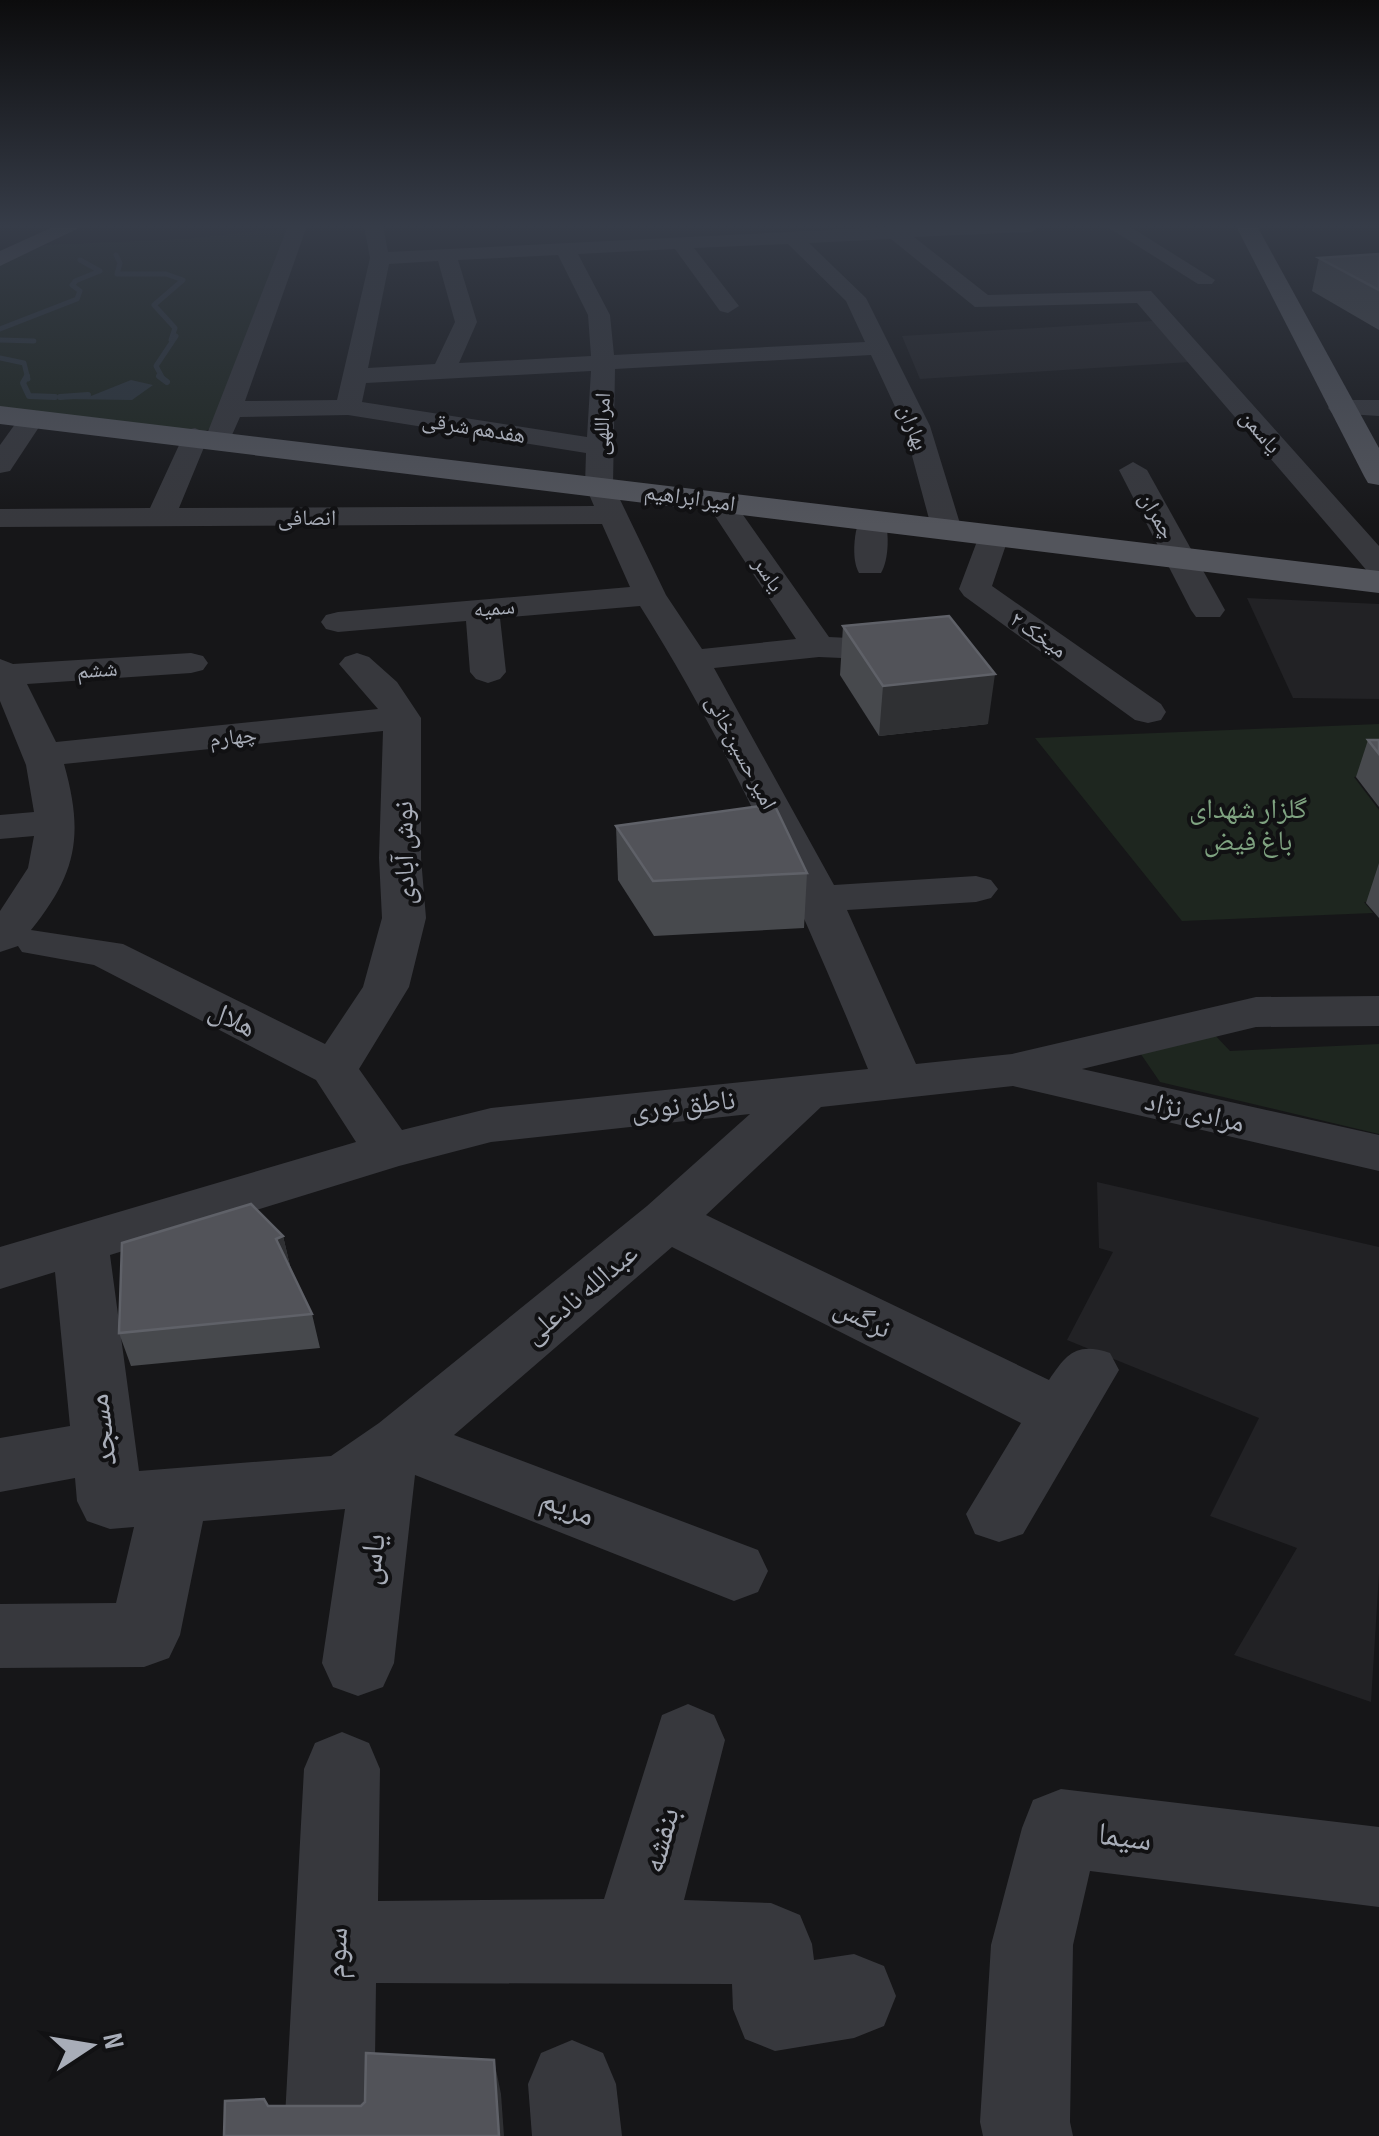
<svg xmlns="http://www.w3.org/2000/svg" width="1379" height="2136" font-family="'Sofia Sans Condensed','Noto Naskh Arabic',sans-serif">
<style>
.built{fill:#222225}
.green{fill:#1e261f}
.water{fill:#2c353c}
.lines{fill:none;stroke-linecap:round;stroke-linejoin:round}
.stream-far1{stroke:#2c353c;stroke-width:5}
.stream{stroke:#2c353c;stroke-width:6}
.minor{fill:#37383d;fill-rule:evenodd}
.major{fill:#53555c;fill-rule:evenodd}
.wall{fill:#47494d}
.shaded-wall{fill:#2f3033}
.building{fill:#525359;stroke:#5f6168;stroke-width:2.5}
.labels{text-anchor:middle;stroke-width:8;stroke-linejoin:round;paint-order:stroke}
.far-street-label{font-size:22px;fill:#a8adb8;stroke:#111113}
.park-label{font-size:28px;fill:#7fa381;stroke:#111113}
.street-label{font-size:28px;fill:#a8adb8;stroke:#111113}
.near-street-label{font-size:32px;fill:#a8adb8;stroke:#111113}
</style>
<rect width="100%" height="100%" fill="#161618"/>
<!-- built -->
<g class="built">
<path d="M1153,321L1190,362L920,379L902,336Z"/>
<path d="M1247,598L1379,604V699L1293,698Z"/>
<path d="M1097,1182L1379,1247V1574L1371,1702L1234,1655L1297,1548L1210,1516L1259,1418L1067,1340L1113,1252L1099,1248Z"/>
</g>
<!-- green -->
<g class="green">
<path d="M289,228L212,428L203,432L0,410V264L45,245L184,239Z"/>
<path d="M1379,724V775L1354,777L1379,810V901L1364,902L1373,913L1182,921L1035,738Z"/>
<path d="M1212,1032L1230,1051L1379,1044V1134L1160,1082L1136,1047Z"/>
</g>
<!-- water -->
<path class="water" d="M131,380L153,385L132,400L60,399L91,396Z"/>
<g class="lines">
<!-- stream-far1 -->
<g class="stream-far1">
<path d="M116,255L120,263L117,274H166L183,280L154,305L175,328L171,340"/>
<path d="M75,281L100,271L80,260"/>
<path d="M0,329L77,299L80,291L72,285L75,282"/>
<path d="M0,340L34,341"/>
<path d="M0,358L24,363L28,379"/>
<path d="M163,379L156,366L176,336"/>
</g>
<!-- stream -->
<g class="stream">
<path d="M27,376L23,383L29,396L55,397"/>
<path d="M159,376L167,382"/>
<path d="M60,397L88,395"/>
</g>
<!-- minor -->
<g class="minor">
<path d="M288,226H307L245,401L337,400L370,258L364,226H383L388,252L906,226H1040L1031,232L914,237L988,295L1151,291L1379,546V574L1368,572L1137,303L975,307L891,239L809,243L866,298L930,426L962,530L958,536H936L932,530L904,426L871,355L615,369L613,485L666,595L702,649L796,639L705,501L709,495H729L829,637L909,641L921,644L926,651L921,658L909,661L819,657L714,668L834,885L976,876L991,880L998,889L991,898L976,902L847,910L916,1064L1012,1054L1256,997L1379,996V1026L1256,1027L1082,1069L1379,1135V1171L1013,1086L821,1107L706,1215L1049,1380C1067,1353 1077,1342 1110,1353L1119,1370L1023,1534L999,1542L975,1534L966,1514L1021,1423L672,1247L454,1435L758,1550L768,1571L758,1592L734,1601L415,1475L394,1663L383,1687L358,1696L333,1687L322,1663L345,1509L203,1521L180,1635L169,1658L144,1667L0,1668V1604L116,1603L134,1527L110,1529L87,1521L77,1501L75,1478L0,1492V1438L70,1426L55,1272L0,1289V1247L356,1142L316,1080L94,965L22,952L18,946L0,952V911L28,868L34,836L0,839V815L34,812L26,765L0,701V659L13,664L191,653L203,656L208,663L203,670L191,673L27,684L56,742L378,709L339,664L345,657L357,653L369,657L397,682L421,718V858L426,918L409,987L359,1069L402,1130L491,1108L868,1069C803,910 732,752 640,606L500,618L506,672L500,679L488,683L476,679L470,672L466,621L338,632L326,629L321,622L326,615L338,612L630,587L602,524L0,527V509L150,508L186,430L195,428L207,434ZM788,244L846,301L865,342L614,355L610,315L578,254L675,249L720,311L728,313L739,306L694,248ZM558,255L588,315L591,356L459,363L477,322L458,260ZM438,261L455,322L435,364L368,368L389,264ZM591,371L587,437L362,402L366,383ZM348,415L586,453L585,485L594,506L179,508L207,440L219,446L228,444L240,417ZM383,731L379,858L382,918L363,987L325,1044L123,944L31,930C77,873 84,835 64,764ZM750,1114L647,1206L379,1423L331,1456L139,1471L110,1255L399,1166L491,1142Z"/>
<path d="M1106,226H1129L1215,280L1212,284H1198Z"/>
<path d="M1341,400H1379V416L1332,413L1328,408L1332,403Z"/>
<path d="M32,410L45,418L10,471L0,473V445L23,413Z"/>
<path d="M1133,462L1147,470L1225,610L1220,617H1196L1191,610L1119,470Z"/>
<path d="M872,513L883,516C890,529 889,560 881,573H859C851,560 854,529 861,516Z"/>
<path d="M994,527L1005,530L1009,536L992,586L1161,704L1166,712L1161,720L1148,723L1135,720L964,596L959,589L979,536L983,530Z"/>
<path d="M688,1704L714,1715L725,1740L684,1900L771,1903L800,1915L812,1944L814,1960L854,1954L884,1966L896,1996L884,2026L854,2038L775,2051L745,2039L733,2009L732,1984L376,1983L374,2136H284L304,1769L315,1743L342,1732L369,1743L380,1769L378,1901L604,1899L662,1715Z"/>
<path d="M1061,1789L1379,1827V1907L1090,1871L1073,1945L1070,2122L1073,2136H983L980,2122L991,1945L1022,1828L1033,1800Z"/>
<path d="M572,2040L603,2053L616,2084L622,2136H532L528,2084L541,2053Z"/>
</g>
<!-- major -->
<g class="major">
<path d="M55,226H83L0,266V251Z"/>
<path d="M1236,226H1257L1379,448V485L1368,483L1364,476Z"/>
<path d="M0,406L1379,571V593L0,424Z"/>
</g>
</g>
<!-- wall -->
<g class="wall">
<path d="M1379,254V330L1312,291L1319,258Z"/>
<path d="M843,626L988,724L879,736L840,675Z"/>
<path d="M1368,740H1379V807L1356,777Z"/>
<path d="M616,826L807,873L804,928L654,936L618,880Z"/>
<path d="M1379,863V918L1366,903Z"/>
<path d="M283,1236L291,1270L312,1314L320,1348L131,1366L119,1333Z"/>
</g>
<!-- shaded-wall -->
<g class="shaded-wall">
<path d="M995,674L988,724L879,736L883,686Z"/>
<path d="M283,1236L291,1270L276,1239Z"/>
<path d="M494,2060L501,2094L504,2136H499Z"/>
</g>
<!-- building -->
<g class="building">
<path d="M1379,254V290L1319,258Z"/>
<path d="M949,616L995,674L883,686L843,626Z"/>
<path d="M1368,740H1379V754Z"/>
<path d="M774,804L807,873L653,881L616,826Z"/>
<path d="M251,1204L283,1236L276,1239L312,1314L119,1333L122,1243Z"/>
<path d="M366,2053L494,2060L499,2136H224L225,2101L264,2099L268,2106H361L365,2102Z"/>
</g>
<!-- sky -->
<linearGradient id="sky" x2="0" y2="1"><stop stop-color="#0c0c0d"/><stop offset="0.43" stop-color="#363c48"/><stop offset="1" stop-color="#363c48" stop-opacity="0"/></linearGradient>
<rect width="1379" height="525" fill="url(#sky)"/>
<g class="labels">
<!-- far-street labels -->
<g class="far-street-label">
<text transform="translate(601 424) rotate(-88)" y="8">امراللهی</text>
<text transform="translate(474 427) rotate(9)" y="8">هفدهم شرقی</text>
<text transform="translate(914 427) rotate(69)" y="8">بهاران</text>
<text transform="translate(1261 431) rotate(49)" y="8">یاسمن</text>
<text transform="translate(690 497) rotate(8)" y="8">امیر ابراهیم</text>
<text transform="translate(1158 515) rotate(60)" y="8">چمران</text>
<text x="307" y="525">انصافی</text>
<text transform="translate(769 574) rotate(56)" y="8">یاسر</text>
<text transform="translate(494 607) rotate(-5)" y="8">سمیه</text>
<text transform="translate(1039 634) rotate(35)" y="8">میخک ۲</text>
<text transform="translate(97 669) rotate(-4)" y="8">ششم</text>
<text transform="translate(233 736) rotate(-6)" y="8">چهارم</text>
<text transform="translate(742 752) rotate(62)" y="8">امیر حسین‌خانی</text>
</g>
<!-- park labels -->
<g class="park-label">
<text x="1248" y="818">گلزار شهدای<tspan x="1248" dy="32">باغ فیض</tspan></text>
</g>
<!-- street labels -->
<g class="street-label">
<text transform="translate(403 853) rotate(-91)" y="10">نوش آبادی</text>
<text transform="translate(233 1018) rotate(27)" y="10">هلال</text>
<text transform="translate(683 1104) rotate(-6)" y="10">ناطق نوری</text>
<text transform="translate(1195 1111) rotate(13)" y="10">مرادی نژاد</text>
<text transform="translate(580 1293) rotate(-40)" y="10">عبدالله نادعلی</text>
<text transform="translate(863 1317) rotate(26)" y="10">نرگس</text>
</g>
<!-- near-street labels -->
<g class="near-street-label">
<text transform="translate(101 1430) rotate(-97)" y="11">مسجد</text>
<text transform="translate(568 1506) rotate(21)" y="11">مریم</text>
<text transform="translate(371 1559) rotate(-83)" y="11">یاس</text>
<text transform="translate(1125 1836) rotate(7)" y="11">سیما</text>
<text transform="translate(660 1840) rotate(-75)" y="11">بنفشه</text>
<text transform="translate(335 1953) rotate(-88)" y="11">سوم</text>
</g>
</g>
<!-- north arrow -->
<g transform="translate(90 2046) rotate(78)" stroke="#111113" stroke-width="8" paint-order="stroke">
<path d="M0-8L18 38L0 25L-18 38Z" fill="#a8adb8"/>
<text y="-15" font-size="28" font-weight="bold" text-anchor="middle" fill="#a8adb8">N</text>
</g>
</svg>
